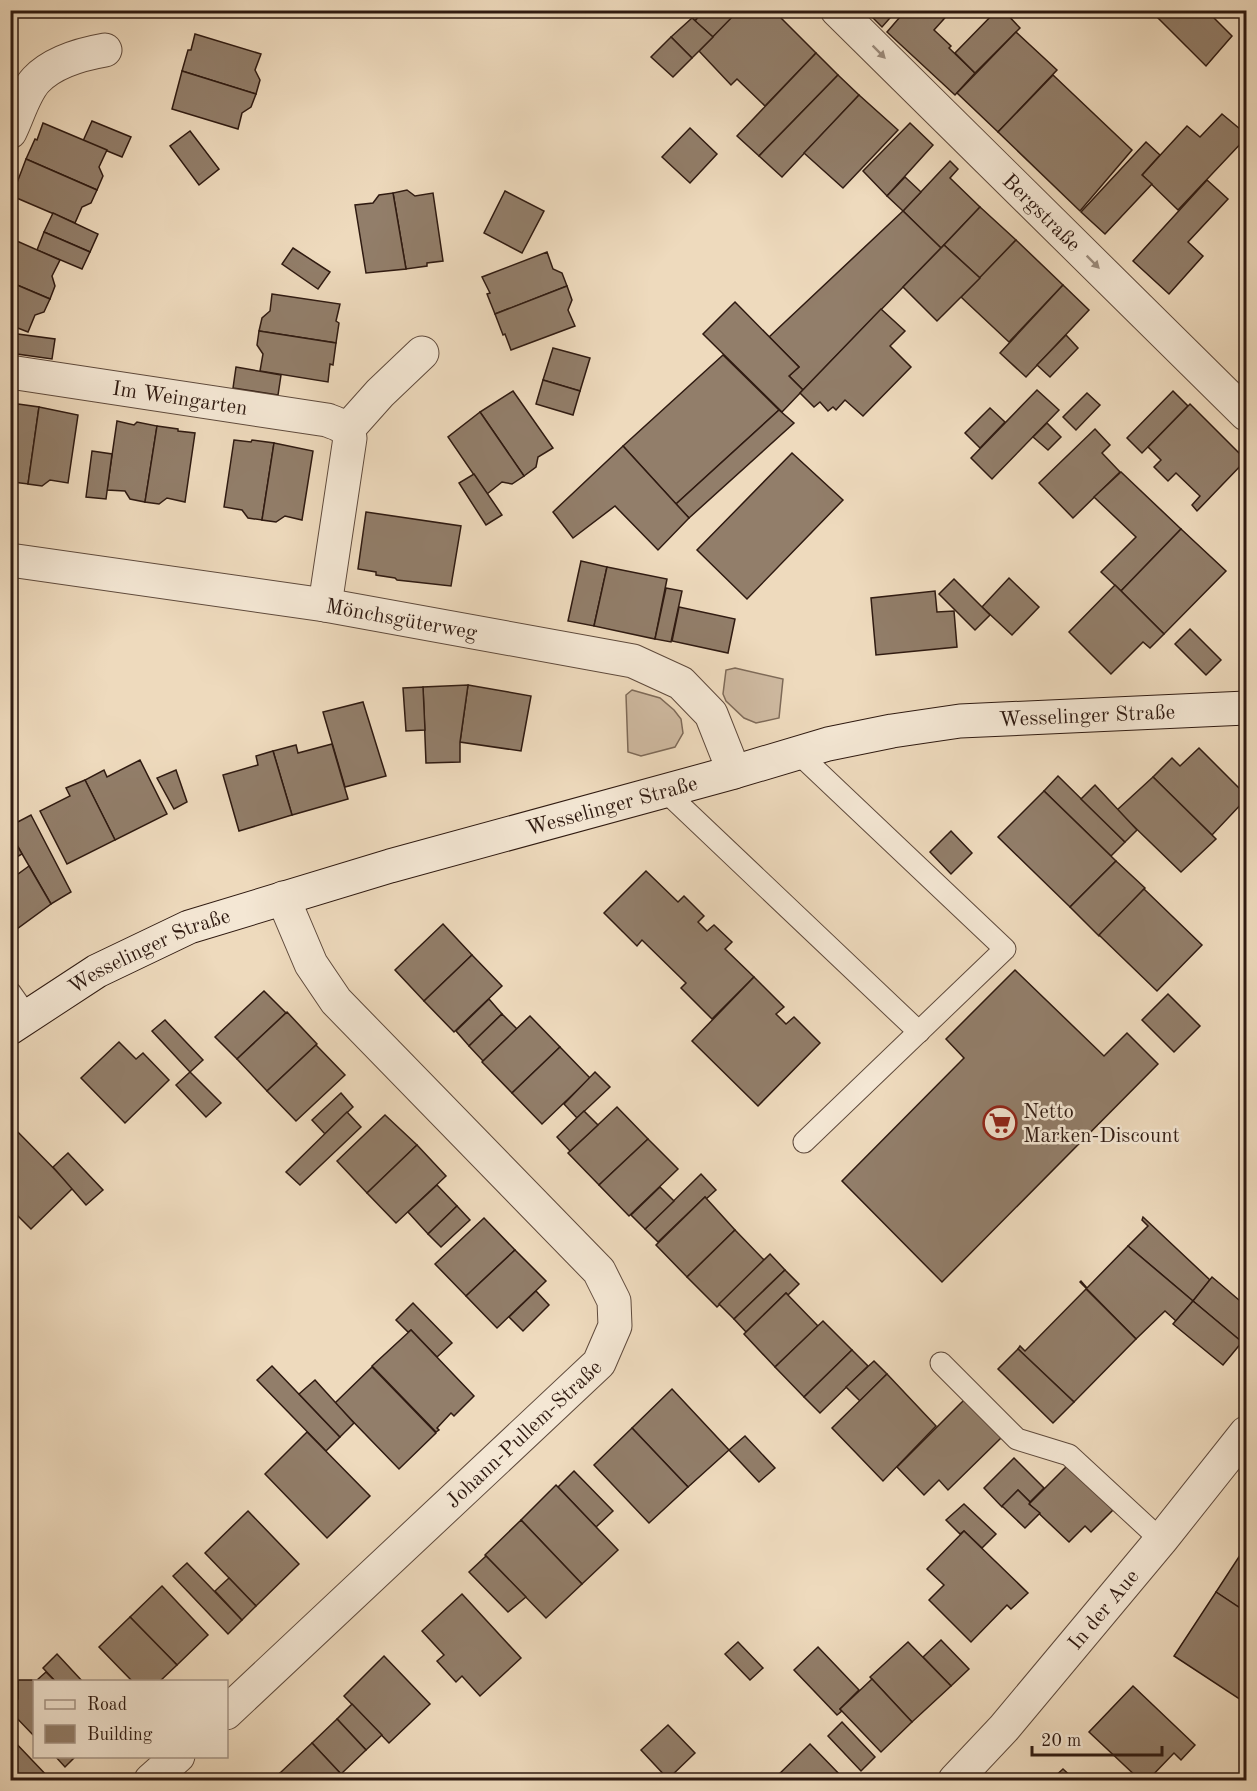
<svg xmlns="http://www.w3.org/2000/svg" width="1257" height="1791" font-family="'Old Standard TT',serif">
<style>
.grass{fill:#ceb9a0;stroke:#7e6a58;stroke-width:1.5}
.building{fill:#927e6a;stroke:#2f1a11;stroke-width:1.5}
.lines{fill:none;stroke-linecap:round;stroke-linejoin:round}
.lane-casing{stroke:#5f4a3c;stroke-width:23}
.street-casing{stroke:#5f4a3c;stroke-width:35}
.secondary-casing{stroke:#2f1a11;stroke-width:35}
.lane{stroke:#f4e7d4;stroke-width:21}
.street{stroke:#f4e7d4;stroke-width:33}
.secondary{stroke:#f4e7d4;stroke-width:33}
.oneway{fill:#9b8b7c}
.labels{text-anchor:middle;stroke-width:5;stroke-linejoin:round;paint-order:stroke}
.street-label{font-size:21px;fill:#2f1a11;stroke:#f4e7d4}
.poi-label{font-size:21px;fill:#2f1a11;stroke:#f4e7d4;text-anchor:start}
</style>
<rect width="100%" height="100%" fill="#eedabd"/>
<filter id="stains"><feTurbulence type="fractalNoise" baseFrequency=".00333" numOctaves="4"/><feColorMatrix values="0 0 0 0 .2 0 0 0 0 .09 0 0 0 0 .02 0 0 0 .5 -.17"/></filter>
<radialGradient id="worn" r=".72"><stop offset=".6" stop-color="#630" stop-opacity="0"/><stop offset="1" stop-color="#630" stop-opacity=".3"/></radialGradient>
<!-- grass -->
<g class="grass">
<path d="M735,668L783,679L779,718L756,723L744,718L726,701L723,694L726,670Z"/>
<path d="M632,690L660,698L674,710L681,719L683,733L675,747L641,756L628,752L626,695Z"/>
</g>
<!-- building -->
<g class="building">
<path d="M217,10H235L220,17Z"/>
<path d="M684,10H704L695,21Z"/>
<path d="M704,10H727L732,18L713,37L695,21Z"/>
<path d="M739,10H773L816,53L765,106L737,79L731,85L699,51Z"/>
<path d="M872,10H897L882,27L869,14Z"/>
<path d="M906,10H952L934,30L951,46L949,48L975,73L955,95L887,32Z"/>
<path d="M997,10H1003L1020,28L975,73L955,53Z"/>
<path d="M1150,10H1206L1232,36L1206,66Z"/>
<path d="M692,18L713,37L692,58L671,37Z"/>
<path d="M1016,32L1057,70L998,132L957,93Z"/>
<path d="M195,34L261,54L255,70L260,80L256,94L182,71L188,50H191Z"/>
<path d="M671,37L692,58L673,77L651,57Z"/>
<path d="M816,53L838,75L759,156L737,136Z"/>
<path d="M182,71L256,94L251,107L242,113L238,129L172,109Z"/>
<path d="M838,75L859,95L782,177L759,156Z"/>
<path d="M1053,75L1132,150L1080,211L998,132Z"/>
<path d="M859,95L898,130L843,188L804,153Z"/>
<path d="M1222,114L1246,134V138L1178,210L1142,175L1187,126L1200,137Z"/>
<path d="M92,121L131,137L122,157L83,141Z"/>
<path d="M43,123L107,150L99,167L103,176L97,190L26,159L35,139L37,140Z"/>
<path d="M910,123L933,145L887,196L863,171Z"/>
<path d="M690,128L717,154L690,183L662,157Z"/>
<path d="M190,131L219,169L199,185L170,146Z"/>
<path d="M1146,142L1160,155L1142,175L1152,184L1105,234L1081,212Z"/>
<path d="M26,159L97,190L91,203L82,207L75,223L12,196Z"/>
<path d="M950,161L958,169L950,178L980,207L941,248L903,211Z"/>
<path d="M905,177L921,192L903,211L887,196Z"/>
<path d="M1207,180L1228,199L1188,242L1203,256L1169,294L1133,261Z"/>
<path d="M407,190L415,196L433,193L443,261L427,263V266L406,269L393,193Z"/>
<path d="M505,191L544,211L522,253L484,233Z"/>
<path d="M393,193L406,269L366,273L355,205L373,203L379,195Z"/>
<path d="M980,207L1016,240L980,278L944,245Z"/>
<path d="M903,211L941,248L803,390L789,376L799,367L769,337Z"/>
<path d="M53,213L98,234L90,252L44,232Z"/>
<path d="M44,232L90,252L82,269L37,250Z"/>
<path d="M10,238L60,260L52,276L55,286L50,299L10,282Z"/>
<path d="M1016,240L1063,285L1009,342L961,297Z"/>
<path d="M944,245L980,278L937,321L903,287Z"/>
<path d="M293,248L330,272L318,289L282,264Z"/>
<path d="M547,252L553,269L562,273L567,286L495,314L487,294L490,293L482,277Z"/>
<path d="M10,282L50,299L44,312L35,315L28,332L10,325Z"/>
<path d="M1063,285L1089,310L1026,377L1000,353Z"/>
<path d="M567,286L572,300L568,310L575,326L511,350L505,334L503,335L495,314Z"/>
<path d="M272,294L340,304L336,321L339,323L336,343L259,331L262,318L270,311Z"/>
<path d="M735,302L799,367L789,376L803,390L782,412L703,334Z"/>
<path d="M881,309L905,331L890,346L911,367L863,416L845,400L836,410L833,407L828,411L820,402L814,407L800,393Z"/>
<path d="M259,331L336,343L333,365L330,364L328,382L260,371L263,354L257,345Z"/>
<path d="M10,333L55,339L52,359L10,353Z"/>
<path d="M1066,335L1078,348L1050,377L1037,365Z"/>
<path d="M553,348L590,358L580,391L543,380Z"/>
<path d="M723,355L779,410L676,504L623,446Z"/>
<path d="M236,367L281,375L278,395L233,388Z"/>
<path d="M543,380L580,391L573,415L536,404Z"/>
<path d="M1037,390L1059,410L992,479L971,458Z"/>
<path d="M513,391L553,448L538,457L536,467L524,476L480,412Z"/>
<path d="M1173,391L1188,406L1142,453L1127,438Z"/>
<path d="M1087,393L1100,405L1076,430L1063,417Z"/>
<path d="M18,404L39,407L28,484L13,482L10,478V406L17,407Z"/>
<path d="M1190,404L1246,460L1197,511L1192,505L1200,496L1176,473L1168,481L1154,467L1161,460L1148,447Z"/>
<path d="M39,407L78,415L68,483L50,480L42,486L28,484Z"/>
<path d="M990,408L1005,422L980,448L965,433Z"/>
<path d="M779,410L794,423L689,518L676,504Z"/>
<path d="M480,412L524,476L512,484L502,482L487,494L448,437Z"/>
<path d="M117,421L134,425L137,422L157,426L145,502L130,499L125,491L107,490Z"/>
<path d="M1047,423L1061,437L1048,450L1033,437Z"/>
<path d="M157,426L178,429V431L195,433L185,502L167,498L159,504L145,502Z"/>
<path d="M1095,429L1110,445L1102,453L1120,472L1073,518L1039,483Z"/>
<path d="M234,440L251,442L252,440L274,443L262,520L248,518L242,510L224,507Z"/>
<path d="M274,443L313,451L302,520L285,516L276,522L262,520Z"/>
<path d="M623,446L689,518L658,550L615,506L573,538L553,512Z"/>
<path d="M92,451L112,454L106,499L86,497Z"/>
<path d="M792,453L843,500L747,599L697,550Z"/>
<path d="M1121,472L1181,529L1121,591L1101,572L1136,537L1094,497Z"/>
<path d="M474,474L502,515L486,525L459,483Z"/>
<path d="M366,512L461,526L451,586L397,580L395,578L376,575V572L358,569Z"/>
<path d="M1181,529L1226,571L1164,634L1121,591Z"/>
<path d="M581,561L607,567L594,626L568,621Z"/>
<path d="M607,567L667,579L655,639L594,626Z"/>
<path d="M1009,578L1039,607L1012,635L982,607Z"/>
<path d="M954,579L990,615L975,630L939,594Z"/>
<path d="M1115,585L1164,634L1150,648L1143,642L1111,674L1069,632Z"/>
<path d="M666,588L682,591L671,642L655,639Z"/>
<path d="M935,591L937,612L954,611L957,647L876,655L871,598Z"/>
<path d="M679,607L735,619L728,653L672,641Z"/>
<path d="M1190,629L1221,660L1206,675L1175,644Z"/>
<path d="M468,685L531,696L521,751L460,742Z"/>
<path d="M468,685L460,742V762L426,763L423,687Z"/>
<path d="M423,687L425,730L406,731L403,688Z"/>
<path d="M363,702L386,776L345,787L323,712Z"/>
<path d="M332,744L348,799L292,815L273,751L296,745L298,753Z"/>
<path d="M1199,748L1246,795V799L1212,835L1153,777L1172,758L1180,766Z"/>
<path d="M273,751L292,815L239,831L223,775L258,765L256,756Z"/>
<path d="M140,760L167,814L115,840L85,780L104,770L107,777Z"/>
<path d="M176,770L187,802L174,809L157,778Z"/>
<path d="M1058,776L1125,842L1111,856L1044,791Z"/>
<path d="M1153,777L1216,839L1181,872L1117,810Z"/>
<path d="M85,780L115,840L67,864L40,811L70,796L66,788Z"/>
<path d="M1095,785L1137,830L1125,842L1081,799Z"/>
<path d="M1044,791L1116,861L1070,907L998,837Z"/>
<path d="M31,815L71,892L51,904L10,833V826Z"/>
<path d="M951,831L972,853L951,874L930,852Z"/>
<path d="M10,833L22,854L10,861Z"/>
<path d="M1116,861L1145,888L1099,936L1070,907Z"/>
<path d="M29,866L51,904L10,934V880Z"/>
<path d="M646,871L678,902L684,896L704,916L698,922L707,931L714,925L732,942L725,949L754,977L712,1019L681,988L686,983L642,940L637,946L604,913Z"/>
<path d="M1144,889L1202,945L1157,991L1099,935Z"/>
<path d="M443,924L472,955L424,1001L395,970Z"/>
<path d="M472,955L502,986L454,1032L424,1001Z"/>
<path d="M1015,970L1104,1056L1127,1033L1158,1064L942,1282L842,1181L964,1058L946,1039Z"/>
<path d="M754,977L784,1007L776,1014L786,1024L794,1017L820,1043L758,1106L692,1041Z"/>
<path d="M264,991L286,1013L237,1059L215,1037Z"/>
<path d="M1168,994L1200,1026L1174,1052L1142,1020Z"/>
<path d="M489,999L502,1014L469,1046L456,1031Z"/>
<path d="M287,1012L317,1044L267,1091L237,1059Z"/>
<path d="M502,1014L517,1029L483,1061L469,1046Z"/>
<path d="M530,1016L560,1047L512,1093L482,1062Z"/>
<path d="M165,1020L203,1060L190,1072L152,1031Z"/>
<path d="M119,1042L136,1059L143,1053L169,1080L125,1123L81,1078Z"/>
<path d="M316,1045L345,1075L296,1121L267,1091Z"/>
<path d="M560,1047L590,1078L542,1124L512,1093Z"/>
<path d="M190,1072L221,1103L206,1117L176,1085Z"/>
<path d="M595,1072L610,1087L577,1118L564,1104Z"/>
<path d="M341,1093L353,1107L325,1134L312,1120Z"/>
<path d="M617,1107L648,1139L599,1185L568,1153Z"/>
<path d="M584,1111L598,1125L570,1151L557,1137Z"/>
<path d="M347,1112L361,1127L300,1185L286,1172Z"/>
<path d="M385,1115L417,1145L367,1193L337,1161Z"/>
<path d="M10,1124L73,1188L31,1229L10,1208Z"/>
<path d="M648,1139L678,1169L629,1216L599,1185Z"/>
<path d="M417,1145L446,1176L396,1223L367,1193Z"/>
<path d="M68,1153L103,1190L86,1205L53,1167Z"/>
<path d="M701,1174L716,1190L706,1199L705,1197L658,1242L645,1229Z"/>
<path d="M437,1185L457,1206L428,1234L408,1212Z"/>
<path d="M660,1187L674,1201L645,1229L631,1215Z"/>
<path d="M705,1197L735,1230L687,1277L656,1245Z"/>
<path d="M457,1206L470,1220L441,1247L428,1234Z"/>
<path d="M1143,1217L1210,1280L1193,1301L1128,1246L1148,1226L1142,1220Z"/>
<path d="M484,1218L515,1250L466,1296L435,1264Z"/>
<path d="M735,1230L765,1261L717,1307L687,1277Z"/>
<path d="M1128,1246L1193,1301L1176,1321L1165,1311L1136,1339L1080,1282L1081,1281L1087,1288Z"/>
<path d="M515,1250L546,1281L497,1328L466,1296Z"/>
<path d="M770,1254L785,1270L734,1319L719,1304Z"/>
<path d="M785,1270L799,1284L788,1295L786,1293L746,1332L734,1319Z"/>
<path d="M1212,1277L1246,1306V1337L1242,1342L1193,1301Z"/>
<path d="M1086,1289L1136,1339L1074,1402L1018,1349L1020,1346L1025,1351Z"/>
<path d="M536,1291L549,1305L523,1331L509,1317Z"/>
<path d="M786,1293L818,1326L775,1367L744,1334Z"/>
<path d="M1193,1301L1242,1342L1223,1365L1173,1324Z"/>
<path d="M413,1303L452,1343L437,1357L411,1330L408,1332L396,1320Z"/>
<path d="M823,1321L852,1350L804,1397L775,1367Z"/>
<path d="M411,1330L474,1396L454,1416L451,1413L437,1428L439,1430L436,1432L372,1366Z"/>
<path d="M1018,1349L1074,1402L1053,1423L998,1369Z"/>
<path d="M852,1350L868,1366L820,1413L804,1397Z"/>
<path d="M874,1361L887,1374L860,1401L846,1387Z"/>
<path d="M272,1366L340,1437L326,1451L257,1380Z"/>
<path d="M372,1367L436,1433L399,1469L335,1403Z"/>
<path d="M887,1374L936,1426L883,1481L832,1428Z"/>
<path d="M315,1380L354,1423L340,1437L299,1394Z"/>
<path d="M672,1389L729,1450L688,1487L632,1428Z"/>
<path d="M965,1399L1002,1437L948,1490L939,1480L924,1495L897,1467Z"/>
<path d="M632,1428L688,1487L649,1523L594,1465Z"/>
<path d="M307,1432L370,1496L327,1538L265,1474Z"/>
<path d="M745,1436L775,1468L759,1482L729,1450Z"/>
<path d="M1014,1458L1044,1488L1030,1502L1018,1490L1002,1507L984,1488Z"/>
<path d="M1068,1465L1113,1510L1091,1532L1085,1526L1069,1542L1029,1504Z"/>
<path d="M574,1471L613,1511L596,1527L558,1487Z"/>
<path d="M556,1485L618,1550L582,1584L521,1520Z"/>
<path d="M1018,1490L1030,1502L1029,1504L1040,1513L1025,1528L1002,1506Z"/>
<path d="M964,1504L996,1534L982,1548L964,1531L960,1534L946,1520Z"/>
<path d="M248,1511L299,1564L256,1606L205,1553Z"/>
<path d="M521,1520L582,1584L546,1618L485,1555Z"/>
<path d="M964,1531L1028,1593L1011,1609L1007,1605L971,1642L929,1600L944,1585L927,1569Z"/>
<path d="M1246,1546V1612L1216,1592Z"/>
<path d="M486,1556L526,1597L508,1612L469,1572Z"/>
<path d="M187,1563L242,1620L228,1634L173,1576Z"/>
<path d="M229,1578L256,1606L242,1620L215,1591Z"/>
<path d="M162,1586L208,1635L177,1665L130,1617Z"/>
<path d="M1216,1592L1246,1612V1692L1241,1700L1174,1656Z"/>
<path d="M462,1594L521,1658L480,1696L462,1676L456,1682L437,1661L444,1655L422,1631Z"/>
<path d="M130,1617L177,1665L159,1682H133L99,1647Z"/>
<path d="M941,1640L969,1669L951,1686L923,1657Z"/>
<path d="M738,1642L763,1668L750,1680L725,1654Z"/>
<path d="M908,1642L951,1686L912,1722L870,1677Z"/>
<path d="M818,1647L859,1690L840,1709L842,1711L837,1715L794,1670Z"/>
<path d="M57,1654L83,1682H56L43,1668Z"/>
<path d="M384,1656L430,1704L389,1743L344,1696Z"/>
<path d="M46,1672L56,1682H34V1736L10,1711V1705L18,1699V1680H37Z"/>
<path d="M872,1679L912,1722L881,1752L840,1709Z"/>
<path d="M1133,1686L1195,1745L1181,1760L1174,1753L1148,1780H1140L1089,1732Z"/>
<path d="M352,1704L382,1735L366,1750L337,1719Z"/>
<path d="M337,1719L366,1750L341,1774L312,1743Z"/>
<path d="M842,1722L875,1757L861,1771L828,1736Z"/>
<path d="M668,1725L695,1753L668,1779L641,1750Z"/>
<path d="M10,1737L51,1780H22L16,1774L10,1775Z"/>
<path d="M312,1743L341,1774L348,1780H287L280,1773Z"/>
<path d="M810,1744L845,1780H773Z"/>
<path d="M55,1756H76L65,1767Z"/>
<path d="M1063,1769L1075,1780H1051Z"/>
<path d="M280,1773L287,1780H272Z"/>
</g>
<g class="lines">
<defs>
<g id="lane">
<path d="M798,753L1005,949L804,1142"/>
<path d="M665,791L919,1032"/>
<path d="M10,992L27,1016"/>
<path d="M941,1363L1017,1439L1069,1455L1161,1540"/>
</g>
<g id="street">
<path id="s1" d="M837,10L1246,414"/>
<path d="M10,132C18,116 24,93 36,80C53,62 82,54 105,50"/>
<path id="s2" d="M10,372L327,420C338,424 346,426 350,438L325,605"/>
<path d="M347,430L380,393L422,353"/>
<path id="s3" d="M10,560L325,605L633,661L681,683L711,714L734,772"/>
<path id="s4" d="M226,1713L599,1363L615,1326L614,1301L599,1271L336,1001L311,964L283,898"/>
<path d="M151,1780L178,1756"/>
<path id="s5" d="M955,1780L1004,1728L1161,1540L1246,1433"/>
</g>
<g id="secondary">
<path id="s6" d="M10,1028L97,971L189,927L390,866L734,772L828,744L892,731L960,721L1246,708"/>
</g>
</defs>
<!-- lane casing -->
<use href="#lane" class="lane-casing"/>
<!-- street casing -->
<use href="#street" class="street-casing"/>
<!-- secondary casing -->
<use href="#secondary" class="secondary-casing"/>
<!-- lane -->
<use href="#lane" class="lane"/>
<!-- street -->
<use href="#street" class="street"/>
<!-- secondary -->
<use href="#secondary" class="secondary"/>
</g>
<!-- one-way arrows -->
<defs><path id="oneway-solid" d="M-6-.8H1V-3.2L6.5 0L1 3.2V.8H-6Z" transform="scale(1.5)"/></defs>
<g class="oneway">
<use href="#oneway-solid" transform="translate(879 52) rotate(45)"/>
<use href="#oneway-solid" transform="translate(1093 262) rotate(45)"/>
</g>
<!-- icons -->
<defs>
<symbol id="supermarket-ring" viewBox="-11 -11 22 22"><circle r="9.5" fill="#f4e7d4" stroke="#8f2418" stroke-width="1.5"/><path d="M-6-5.5h2.5l.6 2H6L4.5 2H-2.5L-4.4-4H-6ZM-1.5 3.2a1.3 1.3 0 1 0 .1 0ZM3 3.2a1.3 1.3 0 1 0 .1 0Z" fill="#8f2418"/></symbol>
</defs>
<g fill-rule="evenodd">
<use href="#supermarket-ring" x="981" y="1104" width="38" height="38"/>
</g>
<g class="labels">
<!-- street labels -->
<g class="street-label">
<text dy="7" stroke="none"><textPath href="#s1" startOffset="288">Bergstraße</textPath></text>
<text dy="7" stroke="none"><textPath href="#s2" startOffset="172">Im Weingarten</textPath></text>
<text dy="7" stroke="none"><textPath href="#s3" startOffset="396">Mönchsgüterweg</textPath></text>
<text dy="7" stroke="none"><textPath href="#s6" startOffset="1132">Wesselinger Straße</textPath></text>
<text dy="7" stroke="none"><textPath href="#s6" startOffset="646">Wesselinger Straße</textPath></text>
<text dy="7" stroke="none"><textPath href="#s6" startOffset="160">Wesselinger Straße</textPath></text>
<text dy="7" stroke="none"><textPath href="#s4" startOffset="408">Johann-Pullem-Straße</textPath></text>
<text dy="7" stroke="none"><textPath href="#s5" startOffset="226">In der Aue</textPath></text>
</g>
<!-- poi labels -->
<g class="poi-label">
<text x="1023" y="1118">Netto<tspan x="1023" dy="24">Marken-Discount</tspan></text>
</g>
</g>
<!-- margin -->
<rect width="1257" height="1791" fill="none" stroke="#eedabd" stroke-width="36"/>
<rect x="12" y="12" width="1233" height="1767" fill="none" stroke="#2f1a11" stroke-width="3"/>
<rect x="18" y="18" width="1221" height="1755" fill="none" stroke="#2f1a11" stroke-width="1.5"/>
<!-- legend -->
<rect x="33" y="1680" width="195" height="78" fill="#f4e7d4" stroke="#a59586" stroke-width="1.5"/>
<rect x="45" y="1700" width="30" height="9" fill="#f4e7d4" stroke="#a59586" stroke-width="1.5"/>
<text x="87" y="1710" font-size="18" fill="#2f1a11">Road</text>
<rect x="45" y="1725" width="30" height="18" fill="#927e6a" stroke="#a59586" stroke-width="1.5"/>
<text x="87" y="1740" font-size="18" fill="#2f1a11">Building</text>
<!-- scale -->
<path d="M1032 1746v9h130v-9" fill="none" stroke="#2f1a11" stroke-width="3"/>
<text x="1041" y="1746" font-size="18" fill="#2f1a11" stroke="#f4e7d4" stroke-width="4.5" paint-order="stroke">20 m</text>
<rect width="100%" height="100%" filter="url(#stains)"/>
<rect width="100%" height="100%" fill="url(#worn)"/>
</svg>
